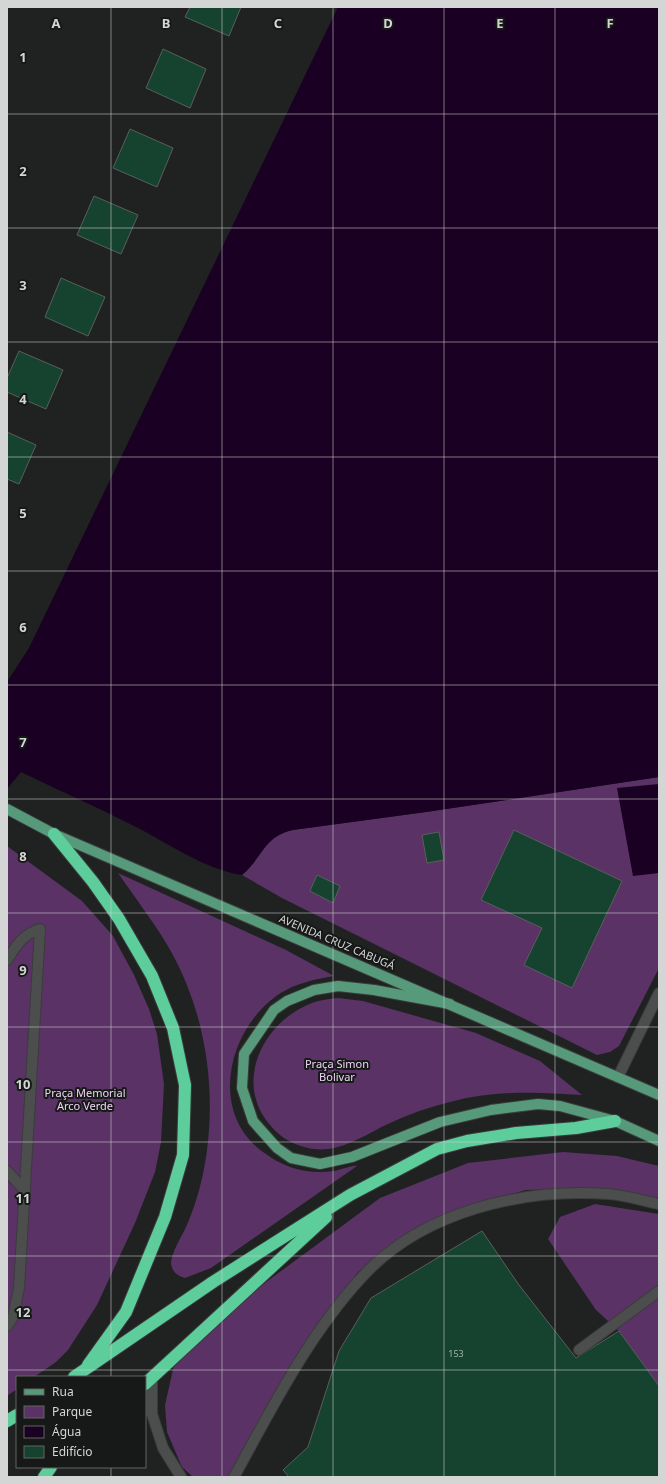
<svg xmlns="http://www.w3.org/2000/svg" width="666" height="1484" font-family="'Noto Sans',sans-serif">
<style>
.green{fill:#5a3266}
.water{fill:#1a0022}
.building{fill:#15432f;stroke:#5a5e5c}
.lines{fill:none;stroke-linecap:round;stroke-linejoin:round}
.lane-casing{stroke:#3a3c3b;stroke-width:12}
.street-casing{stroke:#3a3c3b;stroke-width:12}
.primary-casing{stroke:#3a3c3b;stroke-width:12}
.highway-casing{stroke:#3a3c3b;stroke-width:14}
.lane{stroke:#4b4e4c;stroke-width:10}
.street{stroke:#4b4e4c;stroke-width:10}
.primary{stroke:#569a7b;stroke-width:10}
.highway{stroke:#5dcd9b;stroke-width:12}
.grid{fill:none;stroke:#d4d6d5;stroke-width:1;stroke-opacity:0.55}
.labels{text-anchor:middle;stroke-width:4;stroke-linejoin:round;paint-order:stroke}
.number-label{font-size:9px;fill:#a4b1ac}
.street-label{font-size:11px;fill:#d4d6d5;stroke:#161917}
.park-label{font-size:11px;fill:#edd3f4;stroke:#161917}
.grid-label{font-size:13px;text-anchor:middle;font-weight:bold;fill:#d4d6d5;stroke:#161917;stroke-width:4;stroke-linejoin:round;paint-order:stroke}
</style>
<rect width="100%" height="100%" fill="#1f2221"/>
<!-- green -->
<g class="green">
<path d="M659,777V968L619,1046L610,1052L597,1055L282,898L242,875C264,856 263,837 293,830L426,812Z"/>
<path d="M7,846L82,901L113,936L134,975L149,1009L157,1034L164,1084L161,1142L155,1172L135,1223L97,1305L68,1350L56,1362L34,1377H17V1389L7,1396Z"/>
<path d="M118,873L286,950L334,976C311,980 288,985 270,1001C226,1038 211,1114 263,1152C284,1168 308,1175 334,1171C341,1170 352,1165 357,1166L211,1268L185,1278C177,1276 172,1272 171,1263C172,1251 181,1238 186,1227C194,1209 200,1189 204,1169C218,1095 207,1014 169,948C154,922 135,898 118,873Z"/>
<path d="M338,998L363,1001L476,1033L540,1061L582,1095C538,1092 494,1090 450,1102C429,1107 409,1114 390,1123C364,1135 338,1155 308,1148C290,1144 277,1135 266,1120C235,1077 266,1020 312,1003C320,1000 329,999 338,998Z"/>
<path d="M563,1152L617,1156L659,1166V1200L601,1188L526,1190L471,1205L418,1229L358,1272L298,1358L234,1477H193L182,1467L167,1432L165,1405L174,1365L254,1291L380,1198L468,1163Z"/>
<path d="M595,1204L659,1214V1386L619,1331L596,1310L548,1239L560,1217Z"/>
</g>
<!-- water -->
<g class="water">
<path d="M338,7H659V777L426,812L293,830C263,837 264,856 242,875C203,869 167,842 132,825C95,806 58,790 21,772L7,789V682L29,648Z"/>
<path d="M659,784V873L633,876L617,788Z"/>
</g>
<!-- building -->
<g class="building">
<path d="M190,7H241L229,36L185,17Z"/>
<path d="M163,49L206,69L190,108L146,88Z"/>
<path d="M130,129L173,148L157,187L113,168Z"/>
<path d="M94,196L138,215L121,254L77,235Z"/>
<path d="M61,278L105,297L88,336L45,317Z"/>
<path d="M19,351L63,370L46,409L7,392V378Z"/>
<path d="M7,432L36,445L19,484L7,479Z"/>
<path d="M514,830L622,881L572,988L524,965L542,928L481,900Z"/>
<path d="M439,832L444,860L427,863L422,835Z"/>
<path d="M317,875L340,886L333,903L310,891Z"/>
<path d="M482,1231L519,1285L576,1358L619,1331L659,1386V1477H289L283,1470L308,1447L339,1351L371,1298Z"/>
</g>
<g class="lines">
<defs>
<g id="lane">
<path d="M579,1350L659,1291"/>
<path d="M152,1378V1414L163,1448L181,1477"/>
<path d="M234,1477C272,1408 309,1334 363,1276C423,1211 523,1188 608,1194C625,1195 643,1201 659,1204"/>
</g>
<g id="street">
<path d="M7,960C16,946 23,934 40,929L19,1288L13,1317L7,1326"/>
<path d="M618,1077L659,993"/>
<path d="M7,1171L25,1191"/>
</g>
<g id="primary">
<path d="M7,809L54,834L659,1095"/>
<path d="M450,1004L374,990L338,986L314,990L287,1001L274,1010L244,1054L242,1088L253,1121L277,1148L291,1158L320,1164L352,1157L440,1122L491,1110L538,1104L560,1106L615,1121L659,1141"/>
</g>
<g id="highway">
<path d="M54,834L93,882L119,919L152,976L173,1028L185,1085L183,1155L165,1217L126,1312L88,1365"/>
<path d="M74,1377L213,1282L350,1195L437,1149L467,1141L516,1133L576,1128L615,1121"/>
<path d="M145,1384L326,1217"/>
<path d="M7,1421L17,1415"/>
<path d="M44,1477L51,1467"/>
</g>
</defs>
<!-- lane casing -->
<use href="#lane" class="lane-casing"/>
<!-- street casing -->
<use href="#street" class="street-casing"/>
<!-- primary casing -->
<use href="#primary" class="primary-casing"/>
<!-- highway casing -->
<use href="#highway" class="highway-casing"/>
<!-- lane -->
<use href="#lane" class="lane"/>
<!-- street -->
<use href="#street" class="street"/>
<!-- primary -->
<use href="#primary" class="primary"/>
<!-- highway -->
<use href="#highway" class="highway"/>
</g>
<!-- grid -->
<path class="grid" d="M111,7V1377M222,7V1477M333,7V1477M444,7V1477M555,7V1477M7,114H659M7,228H659M7,342H659M7,457H659M7,571H659M7,685H659M7,799H659M7,913H659M7,1027H659M7,1142H659M7,1256H659M7,1370H659M111,1467V1477"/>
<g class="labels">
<!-- number labels -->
<g class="number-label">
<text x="456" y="1357">153</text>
</g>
<!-- street labels -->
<g class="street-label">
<text transform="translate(337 942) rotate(23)" y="4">AVENIDA CRUZ CABUGÁ</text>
</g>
<!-- park labels -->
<g class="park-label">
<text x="337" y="1068">Praça Simon<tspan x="337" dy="13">Bolivar</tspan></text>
<text x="85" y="1097">Praça Memorial<tspan x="85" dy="13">Arco Verde</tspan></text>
</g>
</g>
<g class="grid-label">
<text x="56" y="28">A</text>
<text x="166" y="28">B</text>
<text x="278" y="28">C</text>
<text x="388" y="28">D</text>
<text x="500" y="28">E</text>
<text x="610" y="28">F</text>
<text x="23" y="62">1</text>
<text x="23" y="176">2</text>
<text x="23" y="290">3</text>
<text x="23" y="404">4</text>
<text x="23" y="518">5</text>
<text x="23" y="632">6</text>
<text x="23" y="747">7</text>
<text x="23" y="861">8</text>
<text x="23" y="975">9</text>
<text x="23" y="1089">10</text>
<text x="23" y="1203">11</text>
<text x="23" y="1317">12</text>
</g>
<!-- border -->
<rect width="666" height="1484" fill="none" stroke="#d4d6d5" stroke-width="16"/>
<!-- legend -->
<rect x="16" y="1376" width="130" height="92" fill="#161917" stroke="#626563"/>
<rect x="24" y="1389" width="20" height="6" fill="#569a7b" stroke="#626563"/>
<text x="52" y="1396" font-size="12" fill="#d4d6d5">Rua</text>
<rect x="24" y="1406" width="20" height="12" fill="#5a3266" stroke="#626563"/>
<text x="52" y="1416" font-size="12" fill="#d4d6d5">Parque</text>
<rect x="24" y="1426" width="20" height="12" fill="#1a0022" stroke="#626563"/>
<text x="52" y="1436" font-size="12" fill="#d4d6d5">Água</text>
<rect x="24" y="1446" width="20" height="12" fill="#15432f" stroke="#626563"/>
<text x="52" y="1456" font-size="12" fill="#d4d6d5">Edifício</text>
</svg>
